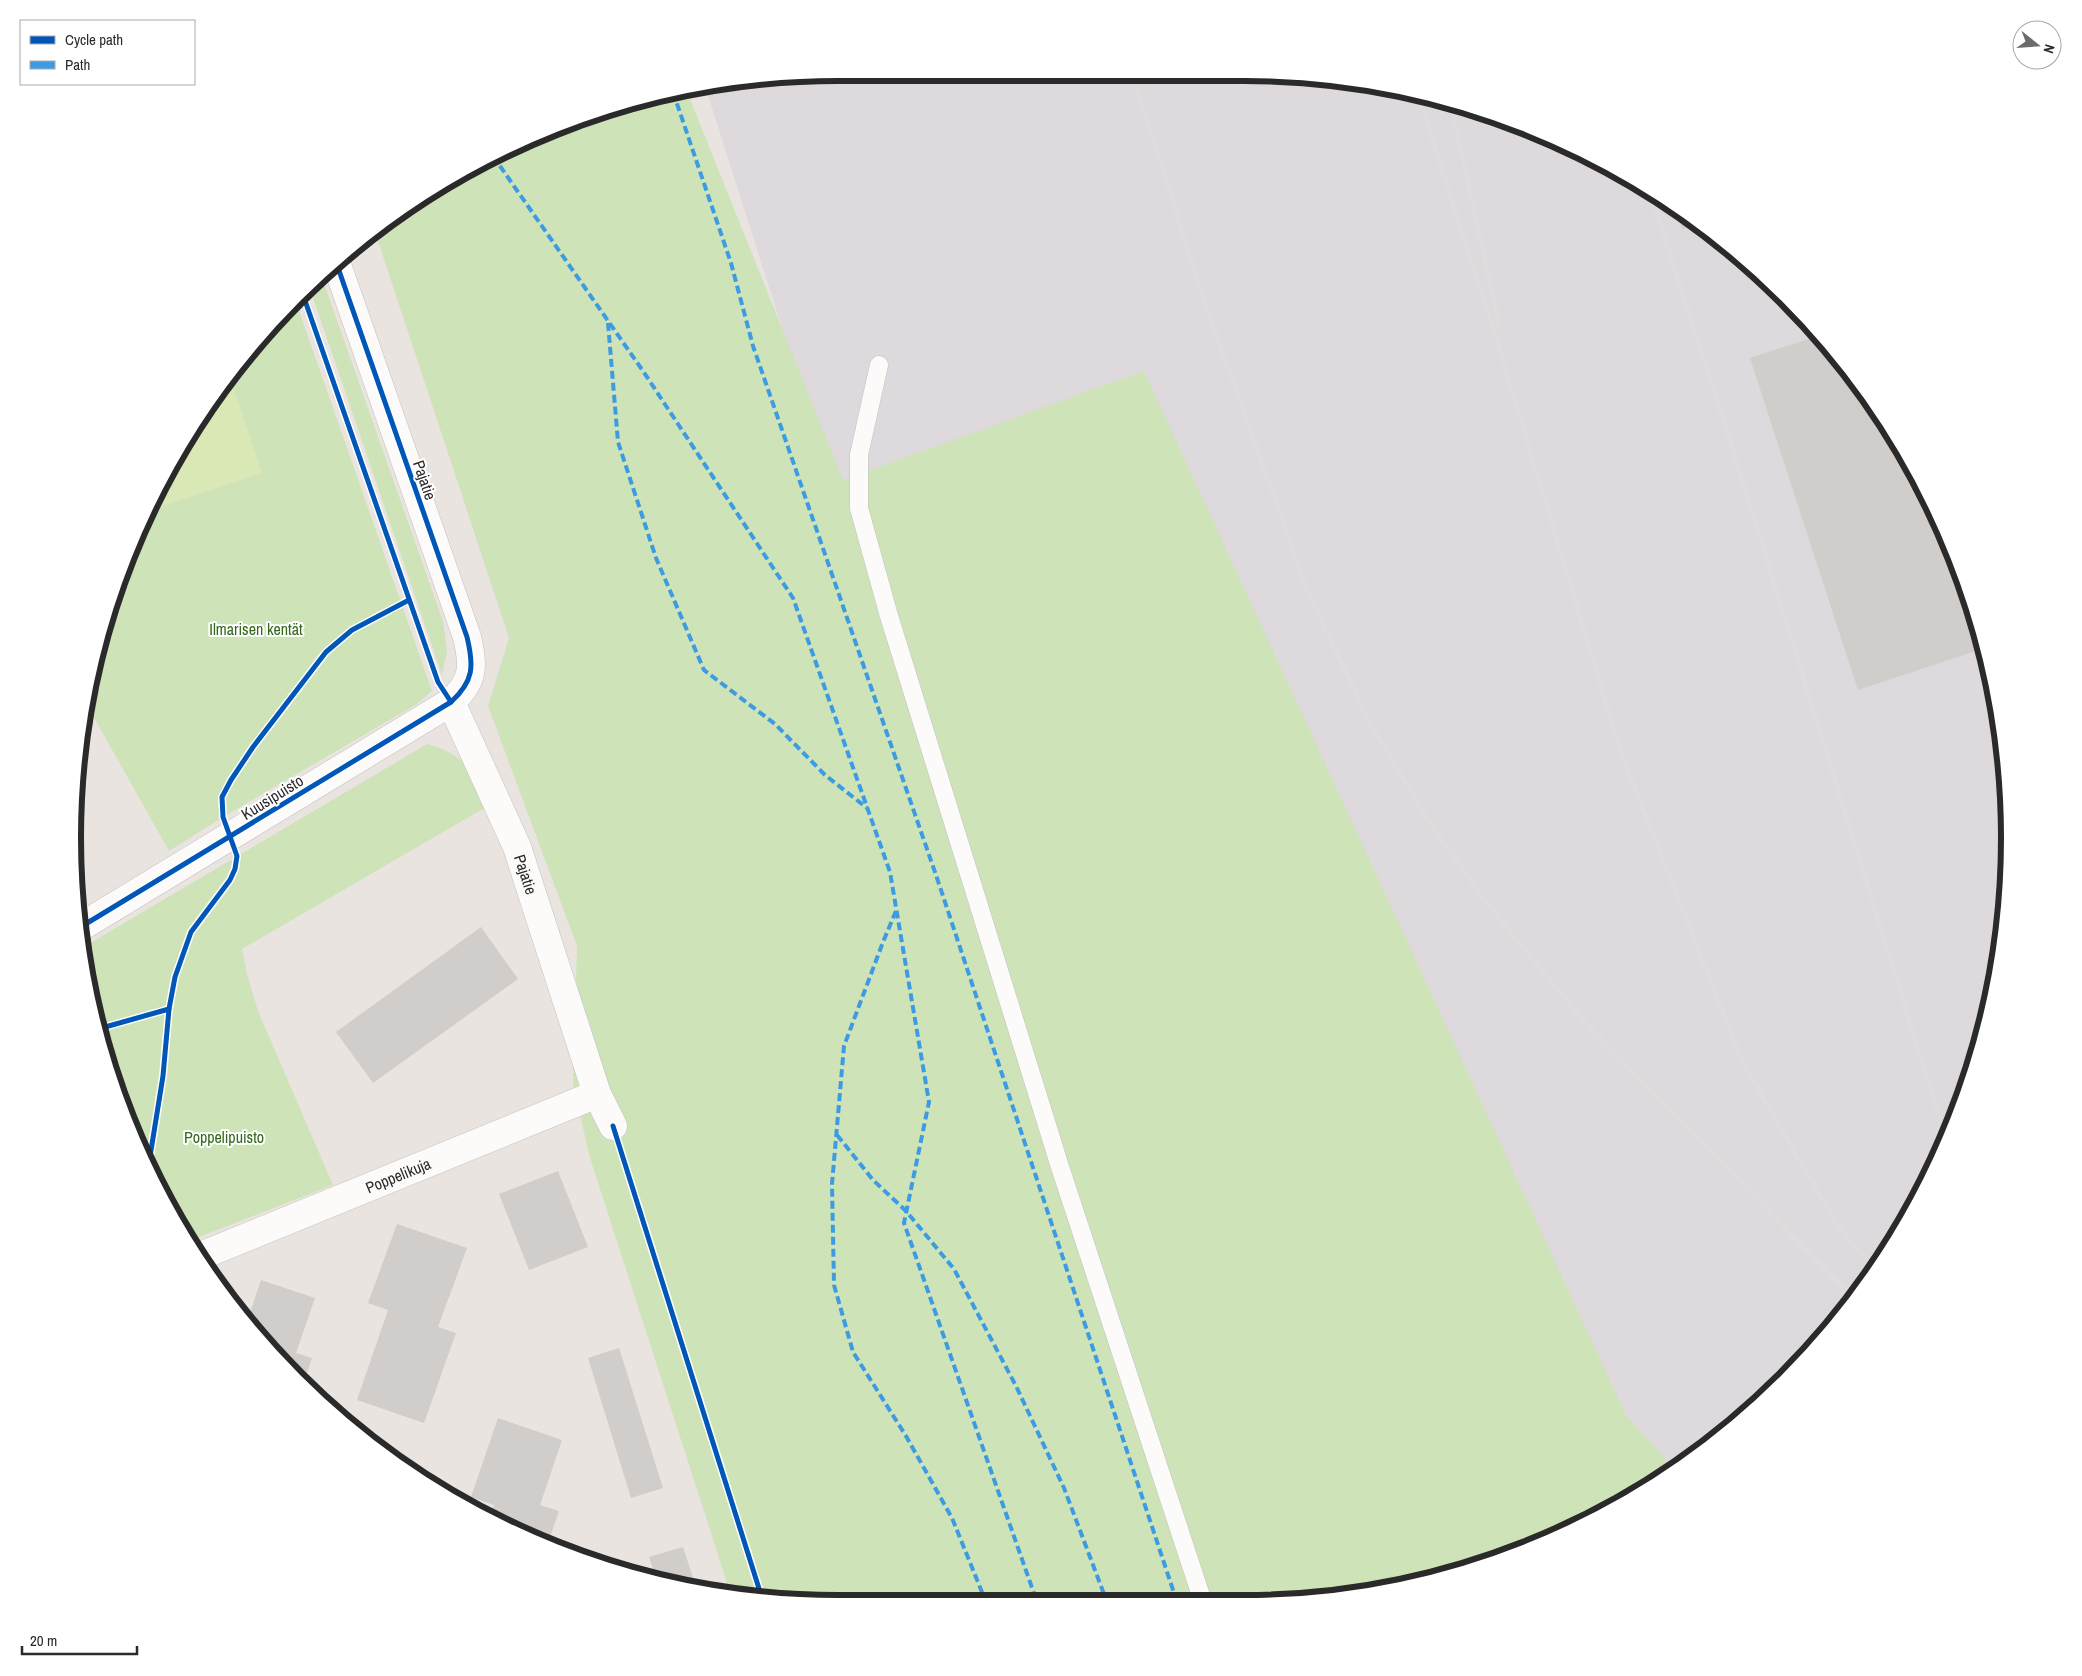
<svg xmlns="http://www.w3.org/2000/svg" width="2082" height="1676" font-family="'Archivo Narrow',sans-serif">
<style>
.industrial{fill:#ddd9dc}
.green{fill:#cfe3b9}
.pitch{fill:#dae8b6}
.building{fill:#d0cdca}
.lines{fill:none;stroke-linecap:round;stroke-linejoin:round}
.lane-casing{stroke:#c3c1c1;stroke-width:19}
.street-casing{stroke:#c3c1c1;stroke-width:29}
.lane{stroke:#fcfbfa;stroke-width:18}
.street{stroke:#fcfbfa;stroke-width:28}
.rail{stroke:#deddde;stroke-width:4}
.quiet{stroke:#3d9ce1;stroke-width:4;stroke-dasharray:8 4;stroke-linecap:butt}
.cycleway-casing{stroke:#fff;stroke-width:8}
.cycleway{stroke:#0057b8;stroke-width:5}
.labels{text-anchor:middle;stroke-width:4;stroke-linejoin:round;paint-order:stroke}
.street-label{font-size:16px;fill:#2a2a2a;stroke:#fff}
.park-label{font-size:16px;fill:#31681a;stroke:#fff}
.rim{fill:none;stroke:#2a2a2a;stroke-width:6}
</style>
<rect width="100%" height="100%" fill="#e9e4e0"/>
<!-- industrial -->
<path class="industrial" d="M1294,74L1394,87L1537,131L1627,175L1749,263L1851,372L1930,499L1983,640L2008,788L2003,938L1969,1084L1907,1220L1820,1343L1710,1445L1583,1524L1442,1577L1294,1602H1188L705,86L738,79Z"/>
<!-- green -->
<g class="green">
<path d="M686,89L843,480L1144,371L1626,1415L1673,1468L1583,1524L1442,1577L1294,1602H788L730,1592L590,1158L573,1085L577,946L488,706L509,638L374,229C401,211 428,190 457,174C530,135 604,106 686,89Z"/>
<path d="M321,275L443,621L447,651L442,675L309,286Z"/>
<path d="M295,299L432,691L417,704L223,817L169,851L88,707L99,640L131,545L175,455L231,372Z"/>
<path d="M427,744C468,756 471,769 488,806L242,949L247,974L258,1011L333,1185L189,1241L152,1177L113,1084L87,988L82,948Z"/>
</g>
<!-- pitch -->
<path class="pitch" d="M229,375L262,473L148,511L175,455Z"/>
<!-- building -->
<g class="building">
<path d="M1676,211L1696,225L1682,229Z"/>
<path d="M1818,336L1851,372L1930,499L1983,640L1985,648L1858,690L1750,358Z"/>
<path d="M481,927L518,979L373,1083L336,1032Z"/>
<path d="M558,1171L588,1247L529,1270L499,1194Z"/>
<path d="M397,1224L467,1248L438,1327L456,1333L424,1423L357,1400L388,1310L368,1303Z"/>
<path d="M261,1280L315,1298L296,1353L312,1358L304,1382L262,1343L247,1322Z"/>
<path d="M619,1348L663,1488L631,1498L588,1358Z"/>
<path d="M498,1418L562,1440L540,1505L559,1511L548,1543L500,1525L490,1519L494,1505L471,1497Z"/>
<path d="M683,1547L696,1587L657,1580L649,1557Z"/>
</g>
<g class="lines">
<defs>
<path id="lane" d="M879,365L859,455V508L889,616L1060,1167L1203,1602"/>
<g id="street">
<path id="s1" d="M451,702L517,847L597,1094L613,1126"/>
<path d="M79,928L451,702C474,681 474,666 467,637L336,262"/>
<path id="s2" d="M198,1257L597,1094"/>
</g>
</defs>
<!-- lane casing -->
<use href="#lane" class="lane-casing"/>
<!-- street casing -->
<use href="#street" class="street-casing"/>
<!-- lane -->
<use href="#lane" class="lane"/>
<!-- street -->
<use href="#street" class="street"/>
<!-- rail -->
<g class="rail">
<path d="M1133,76L1205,303L1308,592L1369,721L1428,820L1485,901L1581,1018L1852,1297"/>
<path d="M1418,95L1494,331L1621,753L1743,1063L1836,1223L1873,1269"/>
<path d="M1451,105L1499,324"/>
<path d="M1650,192L1742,479L1945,1136"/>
</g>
<!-- quiet -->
<g class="quiet">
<path d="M673,92L731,263L753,346L937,878L1177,1602"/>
<path d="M493,156L643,371L793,598L890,872L929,1102L904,1223L1037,1602"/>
<path d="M608,323L618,442L656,558L704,670L775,724L825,775L867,808"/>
<path d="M896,911L883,942L844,1046L832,1184L834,1285L853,1352L906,1436L952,1518L986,1602"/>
<path d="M837,1135L873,1180L906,1211L954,1269L1016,1386L1064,1488L1107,1602"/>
</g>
<defs>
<g id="cycleway">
<path d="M302,292L438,682L451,702"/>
<path d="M79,928L451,702C474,681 474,666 467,637L336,262"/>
<path d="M98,1029L169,1009"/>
<path d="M613,1126L762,1598"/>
<path d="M148,1169L163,1076L169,1009L175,977L191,932L230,880L235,869L237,856L223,817L222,797L231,780L253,747L326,652L352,630L409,600"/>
</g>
</defs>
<!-- cycleway casing -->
<use href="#cycleway" class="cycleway-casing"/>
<!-- cycleway -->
<use href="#cycleway" class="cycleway"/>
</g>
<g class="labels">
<!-- street labels -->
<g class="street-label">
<text transform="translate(425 480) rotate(71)" y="6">Pajatie</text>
<text transform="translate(272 797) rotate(-32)" y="6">Kuusipuisto</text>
<text dy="6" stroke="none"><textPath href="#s1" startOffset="188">Pajatie</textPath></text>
<text dy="6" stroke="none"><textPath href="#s2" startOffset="216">Poppelikuja</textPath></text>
</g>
<!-- park labels -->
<g class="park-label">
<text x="256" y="635">Ilmarisen kentät</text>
<text x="224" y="1143">Poppelipuisto</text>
</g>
</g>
<!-- crop -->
<path d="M0 0H2082V1676H0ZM838 81H1244A757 757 0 0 1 2001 838V838A757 757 0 0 1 1244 1595H838A757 757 0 0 1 81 838V838A757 757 0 0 1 838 81Z" fill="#fff" fill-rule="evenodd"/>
<path class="rim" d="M838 81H1244A757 757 0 0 1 2001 838V838A757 757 0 0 1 1244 1595H838A757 757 0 0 1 81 838V838A757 757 0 0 1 838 81Z"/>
<!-- legend -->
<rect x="20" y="20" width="175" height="65" fill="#ffffff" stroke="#aaaaaa"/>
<rect x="30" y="36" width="25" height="8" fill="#0057b8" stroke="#aaaaaa"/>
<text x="65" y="45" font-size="15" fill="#2a2a2a">Cycle path</text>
<rect x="30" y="61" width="25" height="8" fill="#3d9ce1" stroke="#aaaaaa"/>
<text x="65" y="70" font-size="15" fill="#2a2a2a">Path</text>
<!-- north arrow -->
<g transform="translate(2037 45) rotate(107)"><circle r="24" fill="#ffffff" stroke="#aaaaaa"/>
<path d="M0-4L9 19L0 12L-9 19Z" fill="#6d6b6a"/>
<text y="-8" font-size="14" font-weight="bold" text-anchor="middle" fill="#2a2a2a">N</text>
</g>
<!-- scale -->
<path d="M22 1646v8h115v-8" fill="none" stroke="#2a2a2a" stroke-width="2.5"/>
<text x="30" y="1646" font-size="15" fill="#2a2a2a" stroke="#ffffff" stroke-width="4" paint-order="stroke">20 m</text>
</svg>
